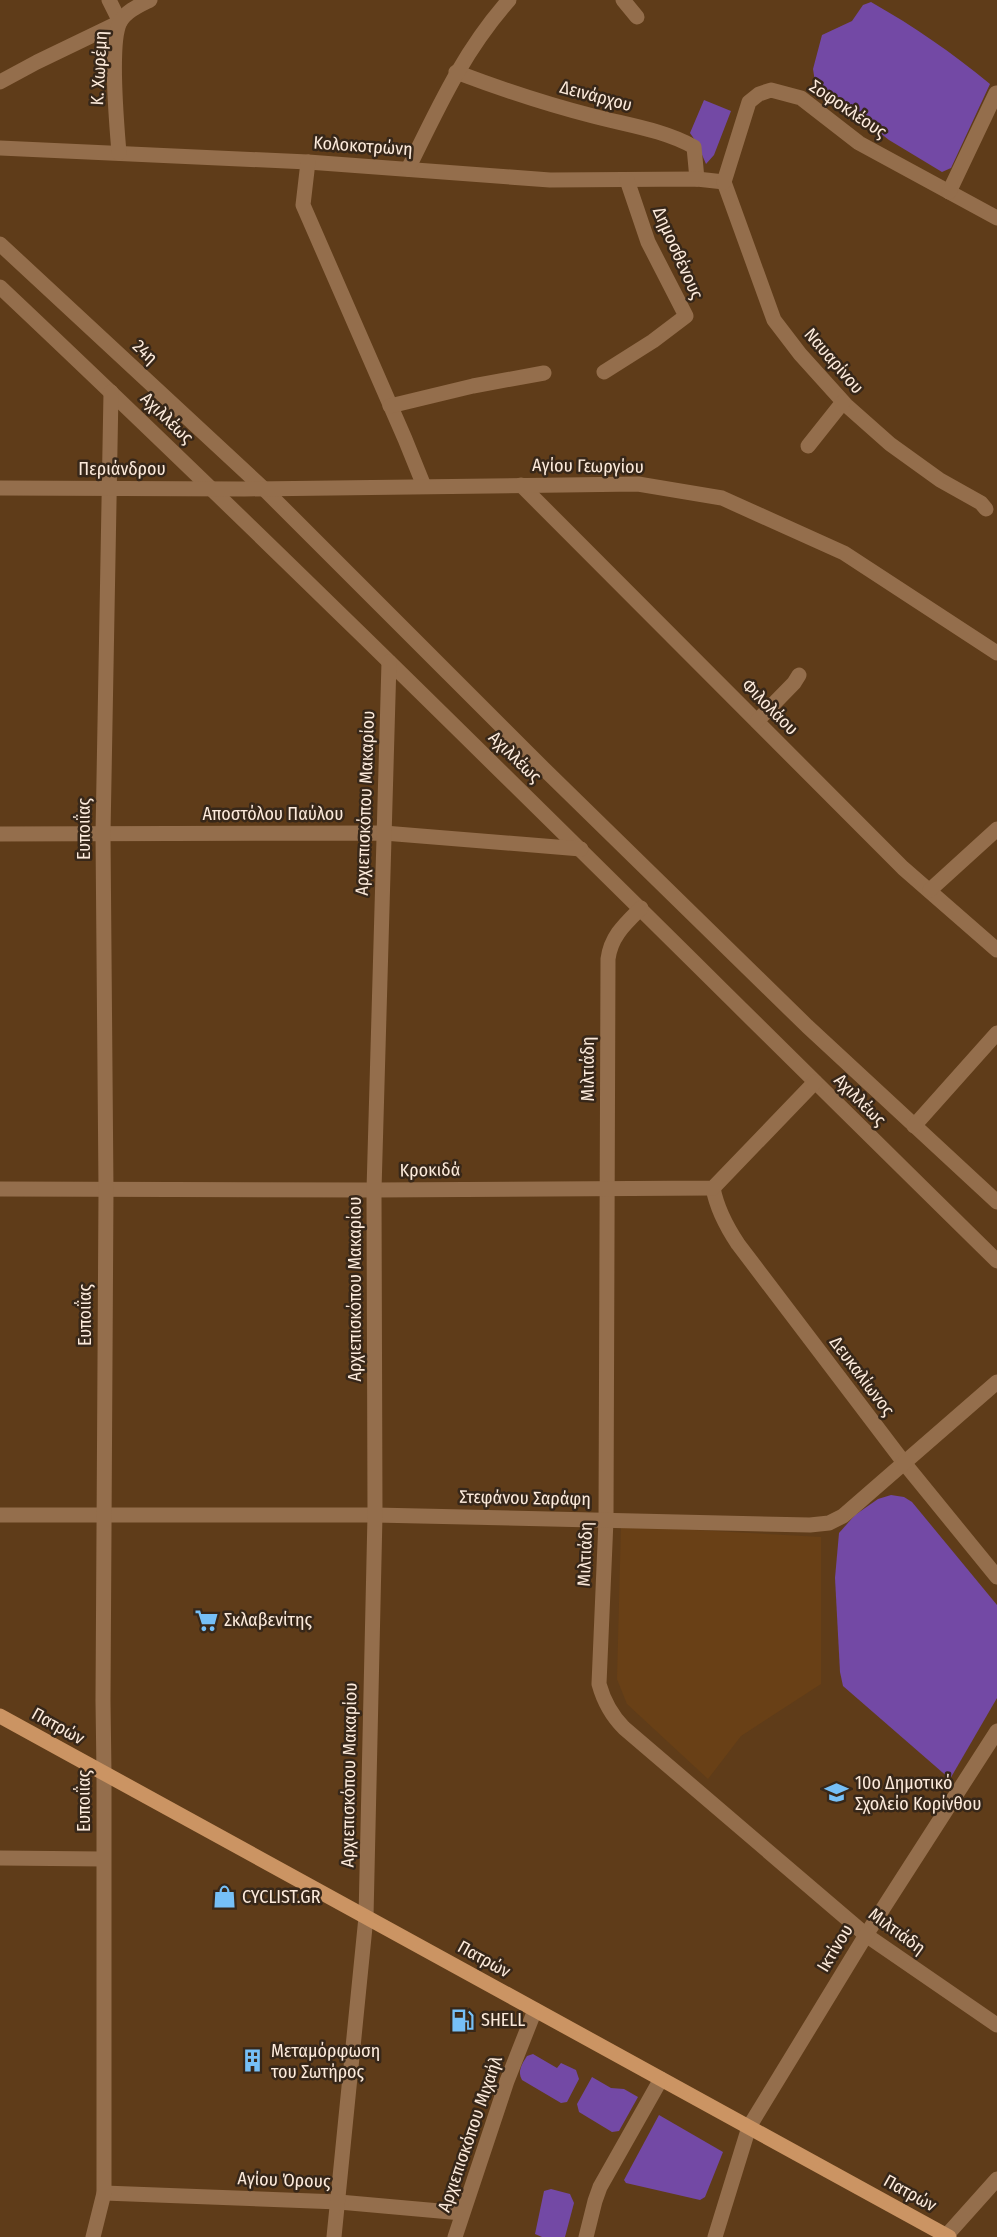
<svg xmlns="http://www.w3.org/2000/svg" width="997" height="2237" font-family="'Fira Sans Condensed',sans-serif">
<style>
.built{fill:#694016}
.green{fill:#7349a5}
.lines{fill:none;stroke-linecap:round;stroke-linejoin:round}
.street{stroke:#946e4c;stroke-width:15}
.secondary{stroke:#946e4c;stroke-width:15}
.primary{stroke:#cb9463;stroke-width:15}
.labels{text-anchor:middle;stroke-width:5;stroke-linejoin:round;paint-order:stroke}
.street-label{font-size:18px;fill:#fceadb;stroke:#372719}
.poi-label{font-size:18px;fill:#fceadb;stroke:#372719;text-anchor:start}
</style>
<rect width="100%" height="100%" fill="#5f3c19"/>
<!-- built -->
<path class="built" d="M621,1526L821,1537V1684L741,1736L708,1779L627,1704L617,1679Z"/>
<!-- green -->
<g class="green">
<path d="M871,2C915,27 951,52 990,84L951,168L942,172L889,140L815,82L813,69L822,35L852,21L863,5Z"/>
<path d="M704,100L731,111L714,155L706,164L697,143L690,133Z"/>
<path d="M891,1495L904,1497L912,1502L997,1605V1698L950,1779L843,1686L840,1672L835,1578L839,1533L855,1515L878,1499Z"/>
<path d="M533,2054L557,2068L561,2063L576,2070L579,2079L567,2102L561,2103L522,2080C517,2071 522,2064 527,2056Z"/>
<path d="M592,2077L611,2088L624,2089L638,2097L619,2131L612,2132L579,2112L577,2104Z"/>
<path d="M659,2115L723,2152L705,2197L700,2200L626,2183L624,2180Z"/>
<path d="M551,2189L570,2194L574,2203L565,2237H542L535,2234L544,2191Z"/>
</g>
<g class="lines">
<!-- street -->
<g class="street">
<path d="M623,0L637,17"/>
<path d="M456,72C501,89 546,104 593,116C627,125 664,130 694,147L697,179"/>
<path d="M0,82L37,62L120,22L109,0"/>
<path d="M0,148L308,162L550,180L697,179L724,182"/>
<path d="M119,153C117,127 109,44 120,22C126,11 140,5 150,0"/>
<path d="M308,162L303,205L405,439L424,486"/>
<path d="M408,169C438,108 463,52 509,0"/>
<path d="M724,182L774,320L800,354L846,405L890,444L940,480L981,503L986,509"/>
<path d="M724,182L749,102L759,94L771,90L801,98L859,143L997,218"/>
<path d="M949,192L996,93"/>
<path d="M0,244L264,489L543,768L807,1026L997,1202"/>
<path d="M0,287C338,606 666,936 997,1261"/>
<path d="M604,372L653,341L686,316L648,242L627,180"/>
<path d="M390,406L473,386L544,373"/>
<path d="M808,446L843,402"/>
<path d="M521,485L903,868L997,950"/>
<path d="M757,721L794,683L799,675"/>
<path d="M0,834L384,833L581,849"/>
<path d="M930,890L997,829"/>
<path d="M641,908C625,924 611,936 608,959L606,1520L599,1684C604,1702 611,1715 624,1728L866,1935L997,2025"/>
<path d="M914,1126L997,1033"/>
<path d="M713,1188C717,1209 726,1226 738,1244L905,1464L997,1577"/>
<path d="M0,1189L374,1190L713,1188L815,1082"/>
<path d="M0,1515H375L810,1525L829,1523L843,1516L997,1382"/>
<path d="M0,1858L103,1859"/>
<path d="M104,2193L339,2202L462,2213"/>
<path d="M946,2236L997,2179"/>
<path d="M93,2237L104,2193V1773L103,1701L106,1190L103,834L111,392"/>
<path d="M334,2237L366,1917L375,1515L374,1190L389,662"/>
<path d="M455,2237L507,2081L535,2010"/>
<path d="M586,2237L595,2201L600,2187L661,2079"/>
<path d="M715,2237L749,2127L866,1935L997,1731"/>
</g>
<!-- secondary -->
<path class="secondary" d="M0,488L245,489L638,484L722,498L844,553L997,653"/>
<!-- primary -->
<path class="primary" d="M0,1716L949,2237"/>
</g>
<!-- icons -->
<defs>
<symbol id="supermarket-bare" viewBox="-9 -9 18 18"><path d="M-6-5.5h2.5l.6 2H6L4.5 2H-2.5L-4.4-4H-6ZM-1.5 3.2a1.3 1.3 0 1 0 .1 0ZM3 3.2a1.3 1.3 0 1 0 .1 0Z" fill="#76c0f7" stroke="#372719" stroke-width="2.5" paint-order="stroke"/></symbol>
<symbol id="school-bare" viewBox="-9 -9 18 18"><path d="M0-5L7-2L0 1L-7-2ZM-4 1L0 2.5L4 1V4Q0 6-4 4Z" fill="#76c0f7" stroke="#372719" stroke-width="2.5" paint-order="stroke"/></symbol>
<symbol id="shop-bare" viewBox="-9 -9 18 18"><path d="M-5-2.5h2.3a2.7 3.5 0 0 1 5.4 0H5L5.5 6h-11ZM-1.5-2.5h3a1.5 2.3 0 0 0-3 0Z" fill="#76c0f7" stroke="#372719" stroke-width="2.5" paint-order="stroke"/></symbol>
<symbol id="fuel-bare" viewBox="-9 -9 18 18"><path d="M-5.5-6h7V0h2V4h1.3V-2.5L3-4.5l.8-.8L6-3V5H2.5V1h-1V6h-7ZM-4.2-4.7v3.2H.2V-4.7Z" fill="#76c0f7" stroke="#372719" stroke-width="2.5" paint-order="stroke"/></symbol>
<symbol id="building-bare" viewBox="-9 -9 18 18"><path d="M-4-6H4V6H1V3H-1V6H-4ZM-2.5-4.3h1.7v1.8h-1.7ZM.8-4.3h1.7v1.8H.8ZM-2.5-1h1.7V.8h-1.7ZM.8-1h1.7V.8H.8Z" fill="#76c0f7" stroke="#372719" stroke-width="2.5" paint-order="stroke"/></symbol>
</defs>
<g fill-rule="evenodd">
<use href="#supermarket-bare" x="190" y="1604" width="33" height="33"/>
<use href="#school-bare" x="820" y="1776" width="33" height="33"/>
<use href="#shop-bare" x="208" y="1880" width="33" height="33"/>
<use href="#fuel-bare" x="446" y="2004" width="33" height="33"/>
<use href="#building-bare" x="236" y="2044" width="33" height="33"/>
</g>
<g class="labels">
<!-- street labels -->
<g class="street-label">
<text transform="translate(99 68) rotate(-87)" y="6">Κ. Χωρέμη</text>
<text transform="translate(596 96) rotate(15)" y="6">Δεινάρχου</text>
<text transform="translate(848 109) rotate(34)" y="6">Σοφοκλέους</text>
<text transform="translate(363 146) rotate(4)" y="6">Κολοκοτρώνη</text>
<text transform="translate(678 253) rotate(66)" y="6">Δημοσθένους</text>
<text transform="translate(145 352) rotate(43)" y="6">24η</text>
<text transform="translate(834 361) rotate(49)" y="6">Ναυαρίνου</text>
<text transform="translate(167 418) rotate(44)" y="6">Αχιλλέως</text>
<text transform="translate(588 466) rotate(1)" y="6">Αγίου Γεωργίου</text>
<text x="122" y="475">Περιάνδρου</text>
<text transform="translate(770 707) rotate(45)" y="6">Φιλολάου</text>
<text transform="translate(515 757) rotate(44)" y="6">Αχιλλέως</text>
<text transform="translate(365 803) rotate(-88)" y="6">Αρχιεπισκόπου Μακαρίου</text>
<text x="273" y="820">Αποστόλου Παύλου</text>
<text transform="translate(84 829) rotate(-90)" y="6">Ευποιΐας</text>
<text transform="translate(588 1069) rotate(-90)" y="6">Μιλτιάδη</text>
<text transform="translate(860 1100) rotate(45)" y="6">Αχιλλέως</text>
<text transform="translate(430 1170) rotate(-1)" y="6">Κροκιδά</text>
<text transform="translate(355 1289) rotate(-90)" y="6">Αρχιεπισκόπου Μακαρίου</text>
<text transform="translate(85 1315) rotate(-90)" y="6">Ευποιΐας</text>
<text transform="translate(862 1376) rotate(53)" y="6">Δευκαλίωνος</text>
<text transform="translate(525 1498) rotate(1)" y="6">Στεφάνου Σαράφη</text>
<text transform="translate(585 1554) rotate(-88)" y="6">Μιλτιάδη</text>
<text transform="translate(58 1726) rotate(29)" y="6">Πατρών</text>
<text transform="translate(349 1775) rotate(-89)" y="6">Αρχιεπισκόπου Μακαρίου</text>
<text transform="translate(84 1801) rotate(-90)" y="6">Ευποιΐας</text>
<text transform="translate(897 1931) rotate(36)" y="6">Μιλτιάδη</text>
<text transform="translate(835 1948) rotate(-59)" y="6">Ικτίνου</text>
<text transform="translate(484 1959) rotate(29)" y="6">Πατρών</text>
<text transform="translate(470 2134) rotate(-71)" y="6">Αρχιεπισκόπου Μιχαήλ</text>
<text transform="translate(284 2180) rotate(2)" y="6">Αγίου Όρους</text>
<text transform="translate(910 2193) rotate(29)" y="6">Πατρών</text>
</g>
<!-- poi labels -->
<g class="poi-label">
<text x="224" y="1626">Σκλαβενίτης</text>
<text x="855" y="1789">10ο Δημοτικό<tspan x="855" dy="21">Σχολείο Κορίνθου</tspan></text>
<text x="242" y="1903">CYCLIST.GR</text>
<text x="481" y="2026">SHELL</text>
<text x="271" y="2057">Μεταμόρφωση<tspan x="271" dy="21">του Σωτήρος</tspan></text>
</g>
</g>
</svg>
